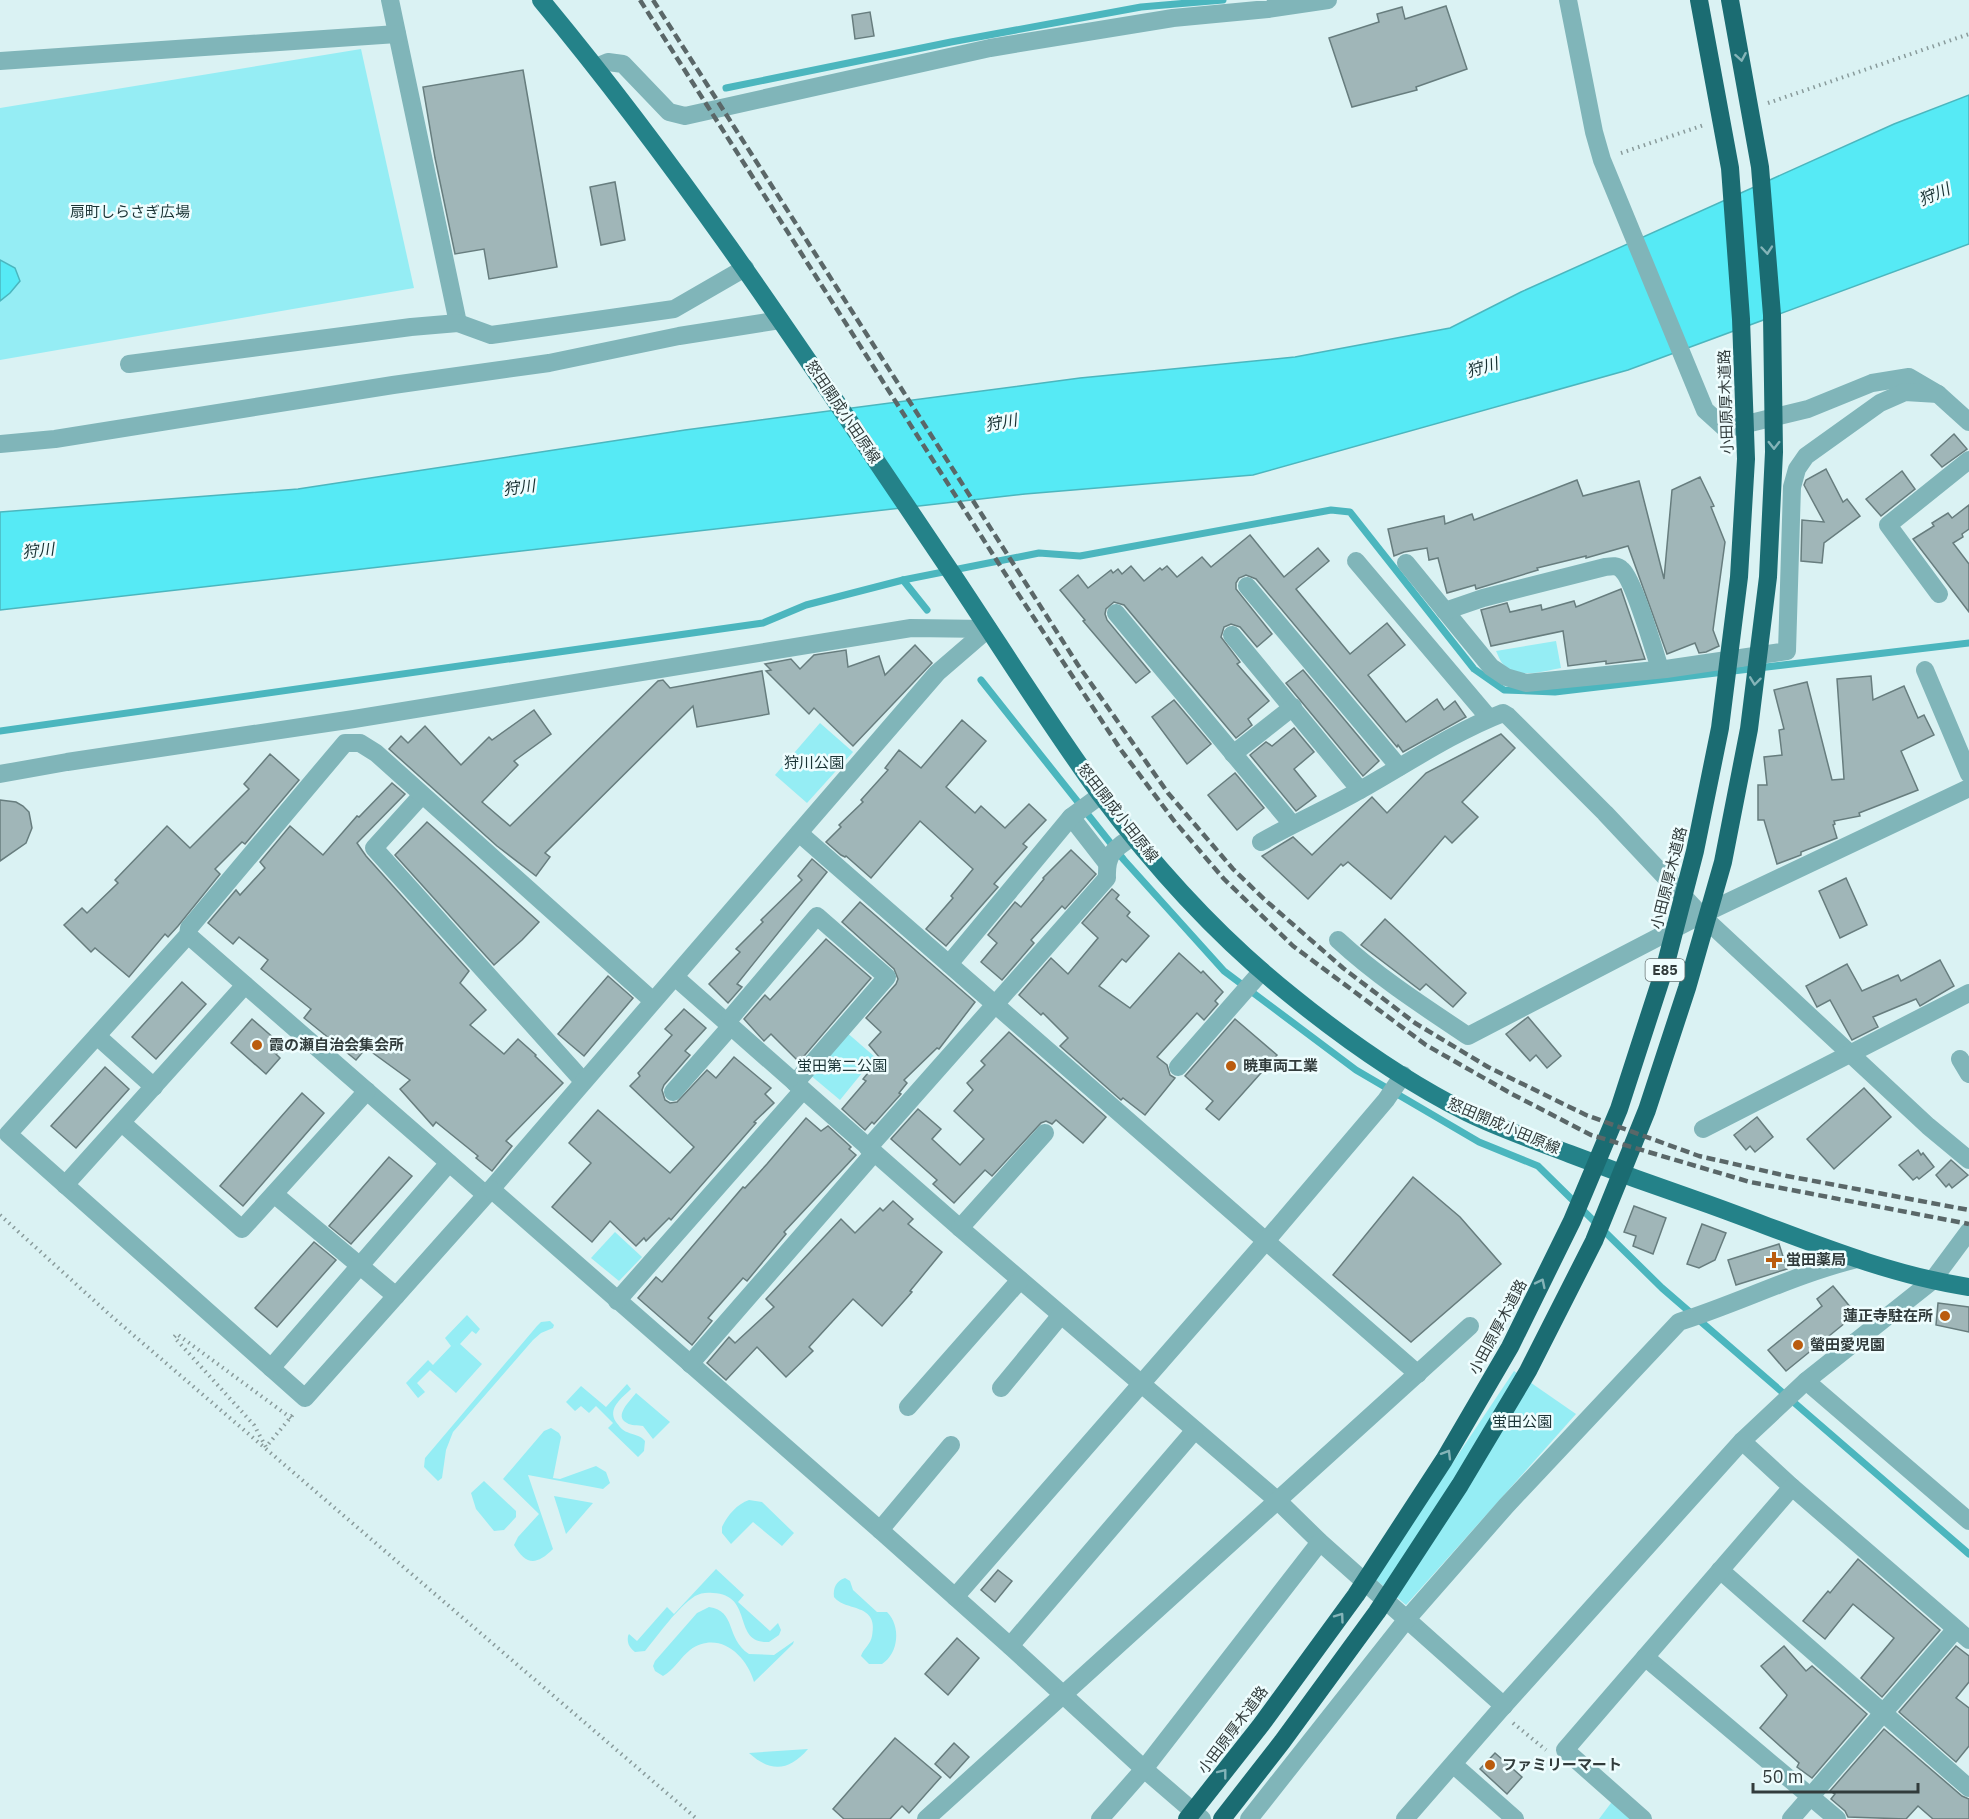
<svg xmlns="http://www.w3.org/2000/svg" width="1969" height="1819" font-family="'IBM Plex Sans','Noto Sans JP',sans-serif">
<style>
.green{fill:#95edf4}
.water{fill:#56eaf5;stroke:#4bb6be;stroke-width:1.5}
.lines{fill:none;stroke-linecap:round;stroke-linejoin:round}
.stream{stroke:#4bb6be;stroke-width:7}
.building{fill:#a0b6b8;stroke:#677d7e;stroke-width:1.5}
.path{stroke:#899b9b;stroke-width:4;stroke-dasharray:1.5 4.5;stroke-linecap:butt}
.minor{stroke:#80b5b9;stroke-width:18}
.major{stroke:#248289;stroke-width:18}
.highway{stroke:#1b6c72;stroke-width:18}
.rail{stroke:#5a6768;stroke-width:4.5;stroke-dasharray:9 4.5;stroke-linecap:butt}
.oneway{stroke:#84b4b8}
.poi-dot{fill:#ba5c0e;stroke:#eefdfe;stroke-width:2}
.labels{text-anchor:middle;stroke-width:5;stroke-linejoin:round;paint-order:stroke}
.shield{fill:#eefdfe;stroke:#6a7676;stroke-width:1.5}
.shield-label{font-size:14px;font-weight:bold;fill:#323c3c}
.park-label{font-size:15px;fill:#1a3335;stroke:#eefdfe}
.street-label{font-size:15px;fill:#323c3c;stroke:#eefdfe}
.poi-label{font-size:15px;font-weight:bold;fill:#323c3c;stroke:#eefdfe;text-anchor:start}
.water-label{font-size:16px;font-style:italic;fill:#183133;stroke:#eefdfe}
</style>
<rect width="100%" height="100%" fill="#daf2f3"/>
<!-- green -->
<g class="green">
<path d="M361,49L414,288L0,360V108Z"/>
<path d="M1556,641L1561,668C1543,671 1518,680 1503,664C1500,661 1498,655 1496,651Z"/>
<path d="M820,723L853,752L807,803L775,775Z"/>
<path d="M845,1031L875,1057L840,1100L809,1074Z"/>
<path d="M615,1232L642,1257L619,1281L591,1258Z"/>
<path d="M467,1315L480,1329L476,1334L472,1331L460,1344L482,1364L456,1393L430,1370L417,1383L425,1392L418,1398L406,1383L428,1360L433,1365L451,1346L445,1338Z"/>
<path d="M550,1321L554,1325L553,1328L541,1333L533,1340L453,1432L446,1450L442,1478L438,1481L424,1467L425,1458L537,1326L541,1322Z"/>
<path d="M1514,1371L1576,1414L1406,1605L1375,1579Z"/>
<path d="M627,1384L631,1389C622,1398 607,1408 616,1422C619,1426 623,1431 627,1432C635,1436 639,1434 645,1441L644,1451L638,1457L608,1428L613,1423L596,1406L589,1413L581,1406L575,1411L566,1402L581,1386L606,1407Z"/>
<path d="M636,1393L670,1422L653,1439L643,1426C638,1425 631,1426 627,1423C613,1416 631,1400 636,1393Z"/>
<path d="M551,1428L559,1433L561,1437L553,1478L560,1479L596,1466L606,1472L610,1483L603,1489L528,1475L553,1549C537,1565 526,1566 514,1545L518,1537L539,1514L503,1479L544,1431Z"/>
<path d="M484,1481L516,1511V1517L504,1530L494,1531L476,1509L471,1493Z"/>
<path d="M554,1496L593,1503L566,1534Z"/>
<path d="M749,1500L762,1502L794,1533L782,1546L753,1522L731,1544L722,1533V1527C727,1516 737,1504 749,1500Z"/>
<path d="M716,1569L744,1595L738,1602L770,1631L778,1623L781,1630L779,1635L769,1642C731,1644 755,1595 713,1593C707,1592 700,1593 695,1596C677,1608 659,1634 645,1651L635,1652C629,1647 627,1643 628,1636L629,1634L637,1641L667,1607L674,1614Z"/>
<path d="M845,1578L850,1581L853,1590L877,1612H887C901,1626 899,1653 882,1664H869L861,1656C863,1649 871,1644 872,1636C879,1602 845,1612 834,1597C833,1588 836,1581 845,1578Z"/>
<path d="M709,1607C737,1611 725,1638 749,1654L774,1655L794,1641L793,1644L754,1682C746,1654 718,1630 690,1650C680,1658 674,1670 663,1676L655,1671L653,1666L655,1661L697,1613Z"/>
<path d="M808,1749C789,1771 771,1773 749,1753Z"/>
<path d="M1614,1799L1636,1819H1599Z"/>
</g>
<!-- water -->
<g class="water">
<path d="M1969,95V244L1628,370L1253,475L1025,494L0,610V512L298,489L685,430L1080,378L1295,357L1450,328L1521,292L1894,124Z"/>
<path d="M0,260L15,268L20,281L10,293L0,301Z"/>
</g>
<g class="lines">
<!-- stream -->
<g class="stream">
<path d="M726,88L951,42L1141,7L1223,0"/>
<path d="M903,580L927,610"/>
<path d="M981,680L1124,860L1224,971L1356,1070L1479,1142L1538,1166L1662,1288L1969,1554"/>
<path d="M0,731L763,623L806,605L903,580L1039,553L1080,556L1331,510L1350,512L1474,669L1504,690L1555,692L1969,643"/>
</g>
</g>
<!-- building -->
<g class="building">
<path d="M1446,6L1467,69L1416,87L1417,90L1352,107L1329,38L1379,22L1377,14L1402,7L1405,19Z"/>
<path d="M870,12L874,36L855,39L852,15Z"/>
<path d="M523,70L557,267L489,279L484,249L455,254L435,158L423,87Z"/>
<path d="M615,182L625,240L601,245L590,187Z"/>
<path d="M1954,434L1967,449L1942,467L1931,455Z"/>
<path d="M1826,469L1843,502L1847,499L1860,516L1824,543L1822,563L1801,561L1802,520L1824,522L1804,485L1806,480Z"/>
<path d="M1902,471L1915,489L1881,516L1866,499Z"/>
<path d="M1700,477L1714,506L1711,507L1725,542L1713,630L1719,646L1706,652L1699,653L1695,643L1667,654L1628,546L1586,558V556L1537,568L1538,570L1476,589L1475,585L1447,593L1438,558L1429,560L1427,548L1404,552L1394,556L1388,529L1444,516L1445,524L1472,514L1474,520L1577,480L1583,496L1639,481L1664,579L1672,490Z"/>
<path d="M1969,505V529L1962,534L1963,537L1953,543L1969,564V612L1913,539L1934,526L1932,523L1948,513L1952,518Z"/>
<path d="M1250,535L1284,577L1318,548L1329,561L1296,589L1350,654L1387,623L1405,645L1368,675L1406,722L1437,699L1444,710L1455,701L1466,717L1403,752L1398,745L1397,747L1256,579L1246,575L1239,578L1236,583V589L1272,634L1257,647L1240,627L1231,624L1224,627L1221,637L1240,662L1237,664L1269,701L1248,719L1252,725L1236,738L1124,605L1114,602L1106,609L1105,614L1107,620L1150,672L1136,683L1083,621L1085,620L1060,590L1078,575L1088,588L1111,570L1113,573L1118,569L1122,574L1131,566L1144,581L1160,568L1162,570L1167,566L1177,577L1202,557L1211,567Z"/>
<path d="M1621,589L1645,659L1606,664V661L1568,666L1563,631L1491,646L1481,610L1507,603L1510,612L1541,605L1542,610L1574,601L1576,607Z"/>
<path d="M915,645L932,663L853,746L814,708L809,714L766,671L771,670L765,664L791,659L800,669L814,655L846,650L848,667L879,656L885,675Z"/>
<path d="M1303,670L1379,761L1363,776L1286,683Z"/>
<path d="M762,671L769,714L697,727L693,706L545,853L550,857L536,876L497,846L389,749L401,736L408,743L425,726L461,765L489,737L492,740L534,710L551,734L514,761L518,765L482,802L510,826L658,681L663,680L670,688Z"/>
<path d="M1871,676L1873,700L1904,686L1918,718L1924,715L1934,735L1901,751L1918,790L1859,813L1860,816L1834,821L1835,824L1833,825L1837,838L1801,852V855L1777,864L1764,820H1758V785H1767L1764,757L1782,755L1779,730L1784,729L1774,690L1807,682L1832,780L1844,779L1837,679Z"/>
<path d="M1174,700L1211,744L1187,764L1152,717Z"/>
<path d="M962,720L986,741L946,787L975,813L981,806L1005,828L1029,804L1046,820L1023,844L1027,847L994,884L998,887L946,946L926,929L953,898L951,896L973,869L920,821L871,878L846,856L845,857L841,855L826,842L841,827L839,825L863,802L861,800L888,770L885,768L899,750L921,768Z"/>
<path d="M1294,728L1314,752L1294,769L1316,796L1296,811L1250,755L1266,742L1272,746Z"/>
<path d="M1501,734L1515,748L1462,802L1478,817L1452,843L1445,836L1391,899L1348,862L1343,866L1341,864L1308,899L1262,856L1293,837L1312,855L1372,797L1387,813L1426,773Z"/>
<path d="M270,754L299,780L245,844L242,842L215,869L220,874L178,926L168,937L165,934L129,977L95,948L91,952L64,925L82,908L87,913L118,883L115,880L167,826L190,848L249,789L244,784Z"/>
<path d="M1235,773L1264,808L1237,830L1208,795Z"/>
<path d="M392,783L405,794L357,843L366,856L469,971L460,983L486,1010L470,1025L504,1054L518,1039L536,1055L535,1056L563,1083L506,1141L512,1146L492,1171L476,1158L478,1156L436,1122L433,1126L400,1089L410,1080L366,1048L356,1060L304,1018L311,1009L261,969L268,960L239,937L233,944L208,923L236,890L240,895L265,868L260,862L290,826L323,855L357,816L359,817Z"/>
<path d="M0,800L16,802L23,806L29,812L32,828L26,843L0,861Z"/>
<path d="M427,822L539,922L522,940L494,965L395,855Z"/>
<path d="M1071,850L1096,874L1065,909L1062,906L1031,940L1034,943L1002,980L981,962L997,943L988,935L1015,902L1021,907L1044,879L1043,878Z"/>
<path d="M812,859L827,872L737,984L742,987L728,1003L709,984L740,952L736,949L763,922L761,920L802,880L798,876Z"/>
<path d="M1846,878L1867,925L1840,938L1819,891Z"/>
<path d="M1112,889L1119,895L1116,899L1130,912L1127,916L1149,936L1126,962L1122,959L1099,986L1130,1008L1179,953L1201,973L1203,971L1223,992L1215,1001L1218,1004L1204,1020L1197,1013L1157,1057L1167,1065L1170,1075L1175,1078L1145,1115L1123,1098L1121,1100L1060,1046L1068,1038L1043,1013L1041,1015L1019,995L1051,958L1068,974L1098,938L1082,923Z"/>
<path d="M860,902L975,1002L939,1049L937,1048L904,1080L907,1083L899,1093L901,1094L874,1124L872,1122L865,1130L842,1109L866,1081L863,1079L880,1058L869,1045L881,1032L866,1018L896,984L898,979L894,969L842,922Z"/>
<path d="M1385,919L1466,993L1453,1007L1426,984L1420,990L1361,945Z"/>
<path d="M826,939L871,978L799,1062L771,1034L764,1041L744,1019L765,995L770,1000Z"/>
<path d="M1940,960L1954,986L1920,1006L1916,999L1873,1017L1878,1027L1852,1040L1830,1000L1817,1007L1806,986L1847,964L1862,991L1898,975L1901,981Z"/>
<path d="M608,976L633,998L584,1056L558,1034Z"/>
<path d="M182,982L206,1004L156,1059L132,1037Z"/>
<path d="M684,1009L706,1028L685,1051L690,1055L664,1085L662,1090L665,1100L670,1103L677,1102L707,1070L716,1078L734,1057L771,1088L765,1094L774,1103L754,1122L756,1123L671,1220L669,1218L646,1241L644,1238L636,1246L610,1221L592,1242L552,1207L591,1163L569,1143L598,1110L670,1173L694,1147L630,1086L640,1076L638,1073L672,1035L665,1029Z"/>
<path d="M1528,1017L1561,1056L1547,1068L1536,1055L1530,1061L1506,1034Z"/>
<path d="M252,1019L284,1047L276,1054L280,1058L266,1074L231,1043Z"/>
<path d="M1235,1019L1277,1055L1219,1120L1206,1109L1213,1101L1185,1076Z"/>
<path d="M1009,1032L1106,1117L1083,1143L1056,1120L1052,1124L1046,1121L1041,1123L992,1176L985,1170L954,1203L933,1184L937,1180L891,1139L918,1109L941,1129L932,1139L960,1165L984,1139L954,1111L973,1090L967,1083L985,1065L981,1061Z"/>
<path d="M105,1067L129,1089L76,1148L51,1126Z"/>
<path d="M1864,1088L1891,1117L1834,1169L1807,1139Z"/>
<path d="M302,1093L324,1113L243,1206L220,1186Z"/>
<path d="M1757,1117L1773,1137L1755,1152L1750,1146L1746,1150L1734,1135Z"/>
<path d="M806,1118L821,1131L828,1126L851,1147L849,1149L856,1155L784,1232L786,1234L747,1281L743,1278L708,1318L712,1321L692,1345L638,1298L656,1277L662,1282L743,1187L745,1188L767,1164Z"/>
<path d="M1918,1150L1921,1155L1923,1153L1934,1167L1919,1179L1917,1177L1913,1180L1899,1165Z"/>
<path d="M389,1157L412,1176L351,1244L329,1226Z"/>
<path d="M1951,1160L1968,1175L1952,1188L1949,1184L1946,1187L1936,1175Z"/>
<path d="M1413,1177L1460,1217L1501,1264L1411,1342L1333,1275Z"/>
<path d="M893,1201L913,1219L908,1224L942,1252L910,1291L912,1292L882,1326L853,1299L809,1347L813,1351L786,1377L757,1347L726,1380L707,1363L729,1337L735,1343L774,1307L766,1299L841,1219L855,1233L880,1208L883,1211Z"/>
<path d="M1634,1206L1666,1218L1653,1254L1633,1246L1636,1236L1624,1232Z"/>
<path d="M1702,1224L1726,1233L1715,1260L1699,1268L1687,1264Z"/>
<path d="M314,1242L336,1260L277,1327L255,1308Z"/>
<path d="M1779,1244L1787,1269L1736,1285L1728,1260Z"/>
<path d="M1833,1286L1856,1314L1786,1371L1768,1350L1822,1306L1817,1299Z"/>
<path d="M1938,1303L1969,1307V1332L1936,1325Z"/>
<path d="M1858,1559L1940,1630L1882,1697L1861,1678L1894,1638L1853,1604L1825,1639L1803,1621L1828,1591L1830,1593Z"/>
<path d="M998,1570L1012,1581L995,1602L981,1590Z"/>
<path d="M957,1638L979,1658L948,1695L925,1674Z"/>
<path d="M1784,1646L1806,1671L1812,1666L1867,1714L1812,1778L1797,1767L1799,1763L1760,1728L1786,1697L1787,1695L1761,1666Z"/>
<path d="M1956,1646L1969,1656V1682L1956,1698L1969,1708V1746L1956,1762L1899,1712Z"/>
<path d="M1884,1729L1962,1796L1969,1799V1819H1933L1918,1806L1906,1819L1848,1817L1845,1811L1831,1799L1835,1794L1830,1791Z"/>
<path d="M895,1738L941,1777L909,1813L902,1806L890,1819H844L833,1809Z"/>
<path d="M954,1743L969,1757L950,1778L935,1764Z"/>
<path d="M1495,1753L1522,1777L1507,1794L1480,1769Z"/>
</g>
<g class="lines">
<!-- path -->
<g class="path">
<path d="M1768,103L1969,34"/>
<path d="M1621,153L1704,125"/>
<path d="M0,1215L110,1315L697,1819"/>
<path d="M291,1418L177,1334L174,1337L254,1425L266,1447L295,1412"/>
<path d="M1513,1723L1546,1750"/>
</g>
<!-- minor -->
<g class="minor">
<path d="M390,0L458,323"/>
<path d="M1568,0L1594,132L1602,160L1705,410L1726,429L1808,409L1872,383L1909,377L1938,394L1969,422"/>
<path d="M0,61L397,34"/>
<path d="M596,67L608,62L623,64L669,112L685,116L990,48L1173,18L1268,9L1328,0"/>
<path d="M129,364L411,327L458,323L491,335L674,309L745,268"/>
<path d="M0,444L55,439L393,385L549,363L679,336L780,320"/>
<path d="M1356,561L1489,718"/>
<path d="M1406,563L1491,667L1506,677L1526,683L1666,669L1787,651L1792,487L1797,469L1806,456L1880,403L1905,392L1938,394"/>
<path d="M1247,586L1399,767"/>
<path d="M1939,594L1888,525L1969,460"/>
<path d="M1445,611L1483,598L1605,567C1612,566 1617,565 1622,570C1634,581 1654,650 1660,669"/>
<path d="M1116,613L1292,824"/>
<path d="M1232,635L1360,790"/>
<path d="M1925,670L1969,774"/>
<path d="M1233,754L1293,707"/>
<path d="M0,774L67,762L354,719L911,628L988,629"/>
<path d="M422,795L374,848L583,1081"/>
<path d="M1071,817L1106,862"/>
<path d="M799,833L1418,1374"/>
<path d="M1261,842C1294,823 1329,808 1362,789C1408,763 1454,732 1503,713L1508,716L1605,813L1701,915L1928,1126L1969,1160"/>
<path d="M188,935L486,1195"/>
<path d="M1338,940C1378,977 1423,1006 1468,1036L1701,915L1969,788"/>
<path d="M949,964L1071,817L1101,795"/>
<path d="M675,977L960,1228L1278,1501L1320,1542L1504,1706"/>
<path d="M653,1001L376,753L360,743H345L189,928L188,935L8,1134L305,1398L486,1195L937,673L988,629"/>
<path d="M727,1022L817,916L887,977L795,1083"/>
<path d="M97,1036L154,1087"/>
<path d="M1960,1059L1969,1074"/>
<path d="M1178,1067L1262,971"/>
<path d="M673,1092L731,1026"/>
<path d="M122,1123L242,1229L367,1091"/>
<path d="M1703,1129L1969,993"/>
<path d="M868,1148L1107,878C1106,853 1114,849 1134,836"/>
<path d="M65,1185L245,985"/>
<path d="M491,1189L880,1530L1010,1646L1144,1769L1202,1819"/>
<path d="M274,1194L396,1296"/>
<path d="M960,1228L1045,1133"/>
<path d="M617,1301L803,1090"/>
<path d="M690,1364L874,1153"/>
<path d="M271,1368L449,1163"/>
<path d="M1806,1381L1969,1521"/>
<path d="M1001,1388L1061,1315"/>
<path d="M908,1407L1020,1280"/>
<path d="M1742,1441L1792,1487L1969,1640"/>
<path d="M880,1530L951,1445"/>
<path d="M1720,1570L1969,1788"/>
<path d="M955,1597L1266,1241L1386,1100L1403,1075"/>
<path d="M1010,1646L1195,1430"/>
<path d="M1645,1657L1837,1819"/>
<path d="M1454,1765L1515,1819"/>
<path d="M926,1819L1470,1326"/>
<path d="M1100,1819L1144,1769L1320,1542"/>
<path d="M1249,1819L1407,1619L1506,1506L1679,1322C1739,1303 1796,1274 1857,1259"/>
<path d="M1405,1819L1499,1711L1742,1441L1806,1381L1932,1281L1969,1231"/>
<path d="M1643,1819L1565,1750L1792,1487"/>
<path d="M1791,1819L1956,1629"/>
</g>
<!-- major -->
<path class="major" d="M541,0C693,183 822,381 955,578C1003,650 1049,724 1100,794C1156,869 1220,939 1293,997C1345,1039 1408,1083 1468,1113C1501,1129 1536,1141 1570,1154C1614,1171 1658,1187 1702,1202C1790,1233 1877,1273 1969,1287"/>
<!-- highway -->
<g class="highway">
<path d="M1187,1819L1261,1725L1356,1595L1444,1460L1510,1347L1572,1221L1619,1109L1665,967L1695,851L1720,728L1739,577L1746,459L1741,319L1730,168L1699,0"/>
<path d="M1222,1819L1282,1742L1377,1612L1460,1485L1528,1371L1594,1241L1647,1110L1687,988L1723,862L1749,729L1768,577L1774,452L1772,315L1760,167L1730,0"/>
</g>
<!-- rail -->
<g class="rail">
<path d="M640,0L1013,586L1121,750L1175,822L1224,879L1293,946L1426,1045L1512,1094L1591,1135L1750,1182L1969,1224"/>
<path d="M653,0L1078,665L1168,793L1233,869L1265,900L1343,968L1415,1023L1488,1067L1586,1115L1699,1156L1787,1176L1969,1210"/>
</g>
</g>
<!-- one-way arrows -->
<defs><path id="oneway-chevron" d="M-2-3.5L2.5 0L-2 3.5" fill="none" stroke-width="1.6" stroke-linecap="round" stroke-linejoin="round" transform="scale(1.5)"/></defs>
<g class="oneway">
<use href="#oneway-chevron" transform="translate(1741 57) rotate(80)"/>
<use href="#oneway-chevron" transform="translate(1767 250) rotate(85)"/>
<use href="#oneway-chevron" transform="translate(1774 445) rotate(90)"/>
<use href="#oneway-chevron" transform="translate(1755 681) rotate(97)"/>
<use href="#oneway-chevron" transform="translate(1541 1283) rotate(-64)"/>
<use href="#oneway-chevron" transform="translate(1447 1454) rotate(-59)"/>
<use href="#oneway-chevron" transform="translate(1340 1617) rotate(-54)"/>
<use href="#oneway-chevron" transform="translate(1223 1773) rotate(-52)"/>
</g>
<!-- markers -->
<g class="poi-dot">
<circle cx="257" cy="1045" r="6"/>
<circle cx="1231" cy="1066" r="6"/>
<path d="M1771 1251h6v6h6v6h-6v6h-6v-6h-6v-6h6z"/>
<circle cx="1945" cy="1316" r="6"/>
<circle cx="1798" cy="1345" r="6"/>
<circle cx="1490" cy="1765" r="6"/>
</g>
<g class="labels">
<!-- shield labels -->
<rect class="shield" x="1645.5" y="959" width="39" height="22" rx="4.5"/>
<g class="shield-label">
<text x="1665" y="975">E85</text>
</g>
<!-- park labels -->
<g class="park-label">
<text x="130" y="217">扇町しらさぎ広場</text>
<text x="814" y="768">狩川公園</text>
<text x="842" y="1071">蛍田第二公園</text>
<text x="1522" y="1427">蛍田公園</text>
</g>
<!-- street labels -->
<g class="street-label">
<text transform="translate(1726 402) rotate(-92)" y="5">小田原厚木道路</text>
<text transform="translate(843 412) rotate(56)" y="5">怒田開成小田原線</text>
<text transform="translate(1118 813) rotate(52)" y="5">怒田開成小田原線</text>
<text transform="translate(1669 878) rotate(-76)" y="5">小田原厚木道路</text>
<text transform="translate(1504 1126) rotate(23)" y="5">怒田開成小田原線</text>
<text transform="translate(1498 1327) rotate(-62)" y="5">小田原厚木道路</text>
<text transform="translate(1233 1730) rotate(-53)" y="5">小田原厚木道路</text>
</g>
<!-- poi labels -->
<g class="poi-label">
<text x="269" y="1050">霞の瀬自治会集会所</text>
<text x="1243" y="1071">暁車両工業</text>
<text x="1786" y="1265">蛍田薬局</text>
<text x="1933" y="1321" text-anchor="end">蓮正寺駐在所</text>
<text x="1810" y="1350">螢田愛児園</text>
<text x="1502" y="1770">ファミリーマート</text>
</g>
<!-- water labels -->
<g class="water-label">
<text transform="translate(1934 194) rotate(-23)" y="6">狩川</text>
<text transform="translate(1482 367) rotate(-16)" y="6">狩川</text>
<text transform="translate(1001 422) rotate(-10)" y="6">狩川</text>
<text transform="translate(519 487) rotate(-7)" y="6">狩川</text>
<text transform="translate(38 550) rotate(-6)" y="6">狩川</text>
</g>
</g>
<!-- scale -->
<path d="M1753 1783v9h165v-9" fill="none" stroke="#323c3c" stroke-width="3"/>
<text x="1762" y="1783" font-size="18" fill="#323c3c" stroke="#eefdfe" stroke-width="4.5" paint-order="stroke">50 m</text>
</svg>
